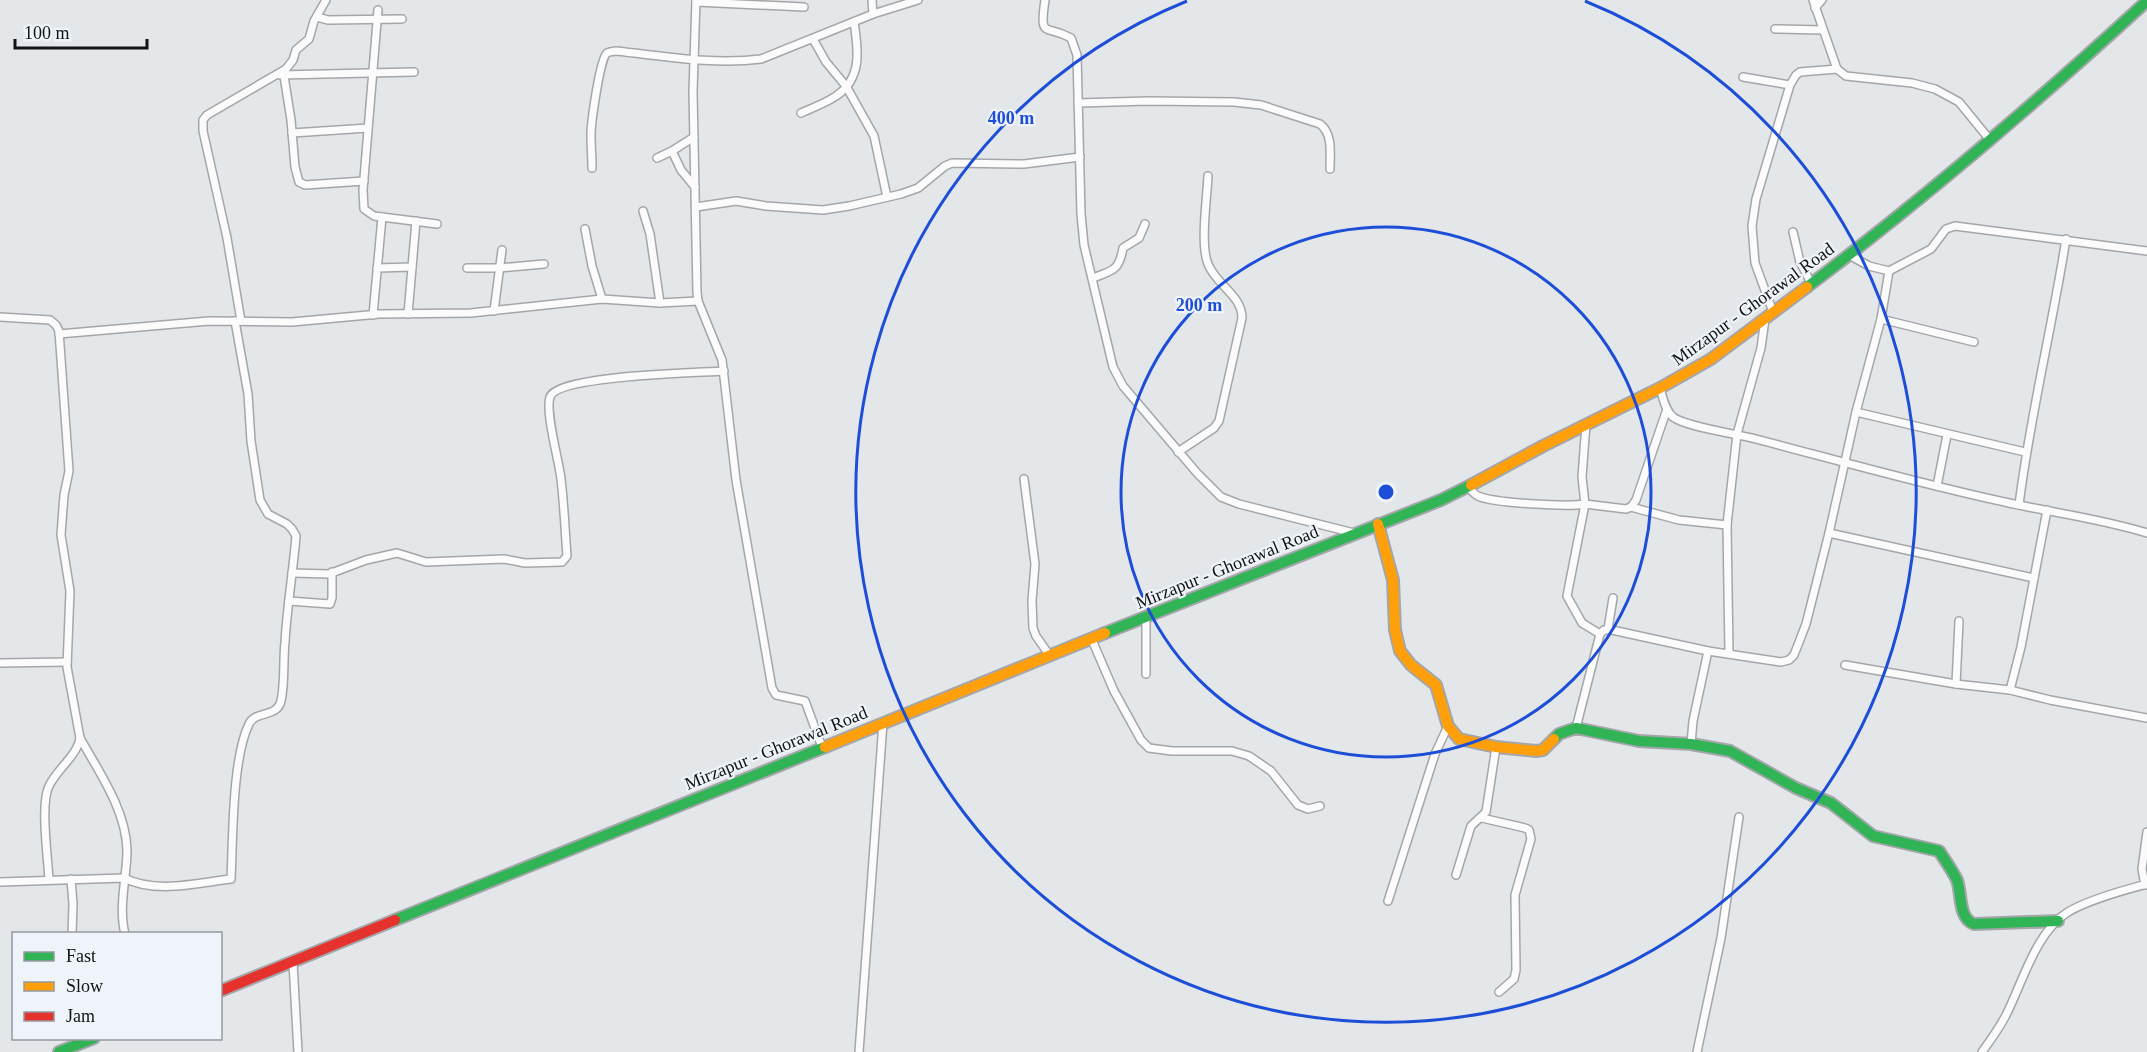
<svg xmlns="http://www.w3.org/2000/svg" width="2147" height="1052" font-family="Georgia,serif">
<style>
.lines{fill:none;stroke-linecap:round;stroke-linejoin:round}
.street-casing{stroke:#a4a6a9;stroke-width:10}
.fast-casing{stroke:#a4a6a9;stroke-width:14}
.slow-casing{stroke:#a4a6a9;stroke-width:14}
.jam-casing{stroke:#a4a6a9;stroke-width:14}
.street{stroke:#fbfbfc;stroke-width:7}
.fast{stroke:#30b455;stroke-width:10}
.slow{stroke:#ff9f0a;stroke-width:10}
.jam{stroke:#e5322d;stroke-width:10}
.ring{fill:none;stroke:#1d4ed8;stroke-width:3}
.labels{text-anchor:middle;stroke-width:4.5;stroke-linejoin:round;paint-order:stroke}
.street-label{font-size:18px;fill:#121315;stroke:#eff3fa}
.centre{fill:#1d4ed8;stroke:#eff3fa;stroke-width:3}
.ring-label{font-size:18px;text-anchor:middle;font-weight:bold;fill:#1d4ed8;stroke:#eff3fa;stroke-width:4.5;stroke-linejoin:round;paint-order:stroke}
</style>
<rect width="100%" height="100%" fill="#e4e7ea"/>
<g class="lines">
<defs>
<g id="street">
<path d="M696,0L693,92L697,292L698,301L722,360L736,480L772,688L776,695L805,701L822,747"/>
<path d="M872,0L873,14"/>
<path d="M1045,0C1039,40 1046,24 1071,38L1077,55L1081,214L1084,245L1113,367L1123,386L1197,473L1221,497L1239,504L1354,533"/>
<path d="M1813,0L1837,69L1846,76L1912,83L1935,89L1959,102L1990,140"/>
<path d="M696,2L804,7"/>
<path d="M1815,8L1822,0"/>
<path d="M378,10L363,190L364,209L374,216L437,224"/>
<path d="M317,17L328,20L402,19"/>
<path d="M1775,29L1823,30"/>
<path d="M813,39L826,62L846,86L874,136L887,197"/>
<path d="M280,75L414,72"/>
<path d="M284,76L291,120L295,167L299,182L305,185L364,181"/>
<path d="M1743,77L1790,85"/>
<path d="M1078,103L1148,101L1234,102L1261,105L1320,124C1333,134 1330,153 1330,169"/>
<path d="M801,113C812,108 826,103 836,96C863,78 858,49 854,22"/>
<path d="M292,133L368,128"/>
<path d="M672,151L681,170L695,187"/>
<path d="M657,158L672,151L694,137"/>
<path d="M592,168C592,157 591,146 591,135C591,123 600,58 607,53C608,52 615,51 616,51C664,56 713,65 761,59L873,14L918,0"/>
<path d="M696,207L736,201L766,206L823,210L849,206L901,194L918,188L945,166L952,163L1024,164L1080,157"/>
<path d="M643,211L650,234L660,303"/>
<path d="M585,229L592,266L602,299"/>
<path d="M1793,232L1800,262L1811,283"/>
<path d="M1849,255L1869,266L1889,271L1931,249L1946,229L1955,226L2147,251"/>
<path d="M377,268L412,267"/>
<path d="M467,268H499L544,264"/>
<path d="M1093,278C1113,270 1119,271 1123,248L1139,238L1145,224"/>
<path d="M494,311L502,250"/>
<path d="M1773,312L1755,263L1752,226L1756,199L1790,85L1796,75L1800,72L1837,69"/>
<path d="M408,314L416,221"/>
<path d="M373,315L382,217"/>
<path d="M0,317L50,320L56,325L59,331L69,471L64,495L61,535L70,591L67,667L80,738C77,756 57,769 49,786C40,804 48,858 49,880"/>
<path d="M1881,319L1974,342"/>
<path d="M241,321L227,238L203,131V120L207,115L286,69L293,60L296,50L309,39L314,21L326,0"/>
<path d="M59,334L209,321L292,322L379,314L471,313L602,299L660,303L698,301"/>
<path d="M1660,388C1663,398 1665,410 1673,417C1686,427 1738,434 1756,439C1840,461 1924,485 2009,503C2055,513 2102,519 2147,533"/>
<path d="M1856,412L2025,452"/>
<path d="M1586,424L1582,477L1585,504L1626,509L1631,507L1636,500L1667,409"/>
<path d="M1178,452L1214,428L1219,421L1242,318C1242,295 1216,285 1208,264C1200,245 1207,198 1208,176"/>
<path d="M1024,479L1035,564L1032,601L1033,628L1036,636L1050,656"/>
<path d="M1937,486L1947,435"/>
<path d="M1468,487C1471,490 1474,494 1478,496C1492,503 1568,507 1585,504L1567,596L1582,623L1600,634"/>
<path d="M2019,505C2030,416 2052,328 2066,239"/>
<path d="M1631,507L1679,520L1727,525"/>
<path d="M1829,533L2034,578"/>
<path d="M292,573L329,574L366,560L397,553L426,562L504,559L525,563L562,562L567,556C565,530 564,504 561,479C559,461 545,412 550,397C558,375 698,373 724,371"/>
<path d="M289,601L330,604L332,598V572"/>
<path d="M1146,618V674"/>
<path d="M1608,629L1613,598"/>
<path d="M1092,640L1114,691L1141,740L1149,748L1172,751H1232L1249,756L1271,771L1298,805L1308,809L1320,806"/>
<path d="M1729,654L1727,525L1737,434L1761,348L1765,319"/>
<path d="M0,663L67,662"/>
<path d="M1845,665L1956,684L2010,690L2050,700L2147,718"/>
<path d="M1956,684L1959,621"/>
<path d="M2010,690L2021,647L2047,510"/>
<path d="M1576,728L1600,634L1604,630H1612L1708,651L1781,662L1789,660L1794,655L1806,624L1829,533L1856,412L1881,319L1889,271"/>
<path d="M80,738C99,772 126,810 127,850C127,877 118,906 125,934"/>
<path d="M1691,744L1693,721L1708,651"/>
<path d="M1482,818L1525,828L1529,830L1531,839L1515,895L1516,970L1514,979L1499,992"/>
<path d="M1456,875L1471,826L1486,812L1496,747"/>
<path d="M71,879L73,904L72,934"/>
<path d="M0,882L124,878C156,894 197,883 231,879C233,838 232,759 249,724C256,710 277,718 281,701C285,683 283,661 285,642C287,607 293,572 296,536L292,529L287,524L268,514L260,500L251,441L248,394L235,321"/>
<path d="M2145,885L2142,869L2147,832"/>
<path d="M1388,901L1435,754L1448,726"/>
<path d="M293,963L298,1052"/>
<path d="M859,1052L883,723"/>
<path d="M1697,1052L1721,938L1739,817"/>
<path d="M1982,1052C1990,1041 1998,1030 2005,1017C2022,985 2035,932 2068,912C2088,900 2124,890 2147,884"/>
</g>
<g id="fast">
<path d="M1807,287C1925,198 2038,101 2147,1"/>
<path d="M1105,633L1441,500L1471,485"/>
<path d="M1554,739L1559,734L1576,728L1639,741L1691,744L1730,751L1796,788L1831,803L1873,836L1939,851C1945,860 1952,870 1957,880C1962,894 1958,918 1974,924L2058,921"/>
<path d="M395,920L825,747"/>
<path d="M59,1052L94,1038"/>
</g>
<g id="slow">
<path d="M1471,485L1543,446L1660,388L1711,359L1807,287"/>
<path d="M1378,524L1393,580L1395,630L1400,651L1411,665L1436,685L1448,726L1459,739L1496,747L1536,751L1543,750L1554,739"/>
<path d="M825,747L1105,633"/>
</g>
<path id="jam" d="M220,991L395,920"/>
</defs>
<!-- street casing -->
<use href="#street" class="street-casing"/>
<!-- fast casing -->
<use href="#fast" class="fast-casing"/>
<!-- slow casing -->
<use href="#slow" class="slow-casing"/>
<!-- jam casing -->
<use href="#jam" class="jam-casing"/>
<!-- street -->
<use href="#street" class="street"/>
<!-- fast -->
<use href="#fast" class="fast"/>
<!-- slow -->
<use href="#slow" class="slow"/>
<!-- jam -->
<use href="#jam" class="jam"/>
</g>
<!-- distance rings -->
<g class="ring">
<circle cx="1386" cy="492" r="265"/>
<path d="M1585 1A530 530 0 1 1 1187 1"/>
</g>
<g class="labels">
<!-- street labels -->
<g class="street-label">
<text transform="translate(1753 304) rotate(-36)" y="6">Mirzapur - Ghorawal Road</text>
<text transform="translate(1227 567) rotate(-22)" y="6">Mirzapur - Ghorawal Road</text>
<text transform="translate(776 748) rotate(-22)" y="6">Mirzapur - Ghorawal Road</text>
</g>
</g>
<circle cx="1386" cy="492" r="9" class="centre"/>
<g class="ring-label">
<text x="1011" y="124">400 m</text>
<text x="1199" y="311">200 m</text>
</g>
<!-- legend -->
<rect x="12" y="932" width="210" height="108" fill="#eff3fa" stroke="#97999e" stroke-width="1.5"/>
<rect x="24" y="952" width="30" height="9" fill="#30b455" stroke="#97999e" stroke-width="1.5"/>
<text x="66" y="962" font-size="18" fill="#121315">Fast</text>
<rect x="24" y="982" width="30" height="9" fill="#ff9f0a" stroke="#97999e" stroke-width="1.5"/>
<text x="66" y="992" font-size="18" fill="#121315">Slow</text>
<rect x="24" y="1012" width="30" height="9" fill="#e5322d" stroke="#97999e" stroke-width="1.5"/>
<text x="66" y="1022" font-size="18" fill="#121315">Jam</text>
<!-- scale -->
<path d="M15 39v9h132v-9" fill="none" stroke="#121315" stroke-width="3"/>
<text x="24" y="39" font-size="18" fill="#121315" stroke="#eff3fa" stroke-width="4.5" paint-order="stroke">100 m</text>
</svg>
